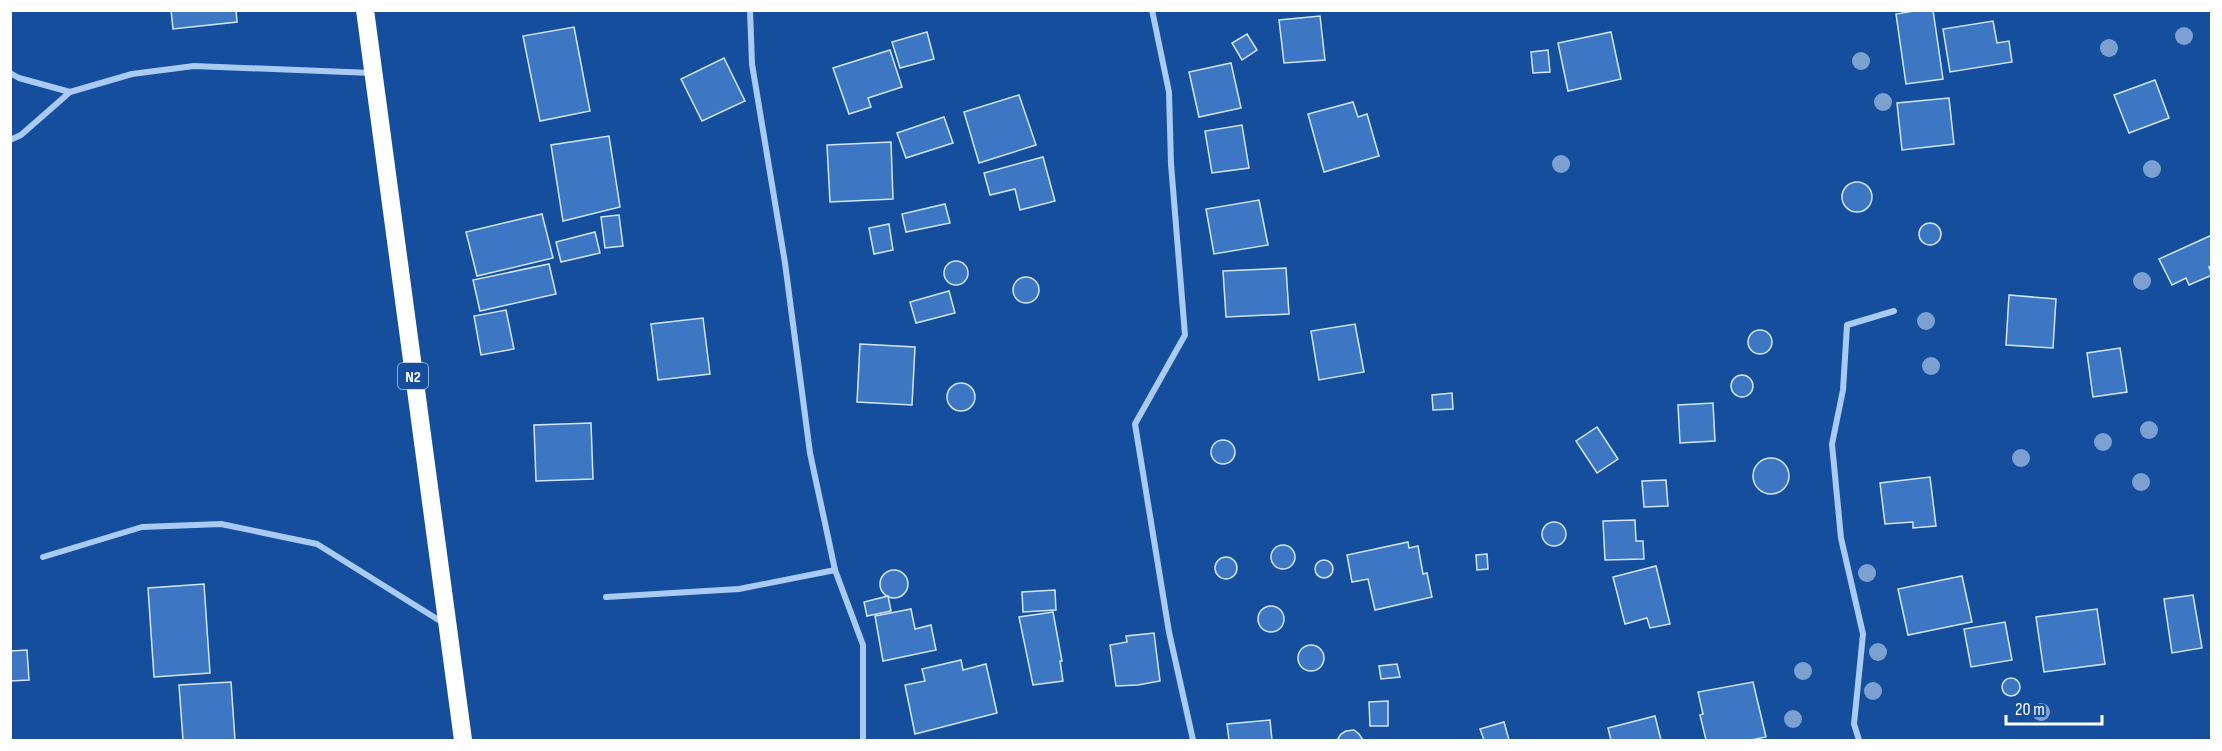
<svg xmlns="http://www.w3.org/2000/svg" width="2222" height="751" font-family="'Sofia Sans Condensed',sans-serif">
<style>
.building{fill:#3d77c3;stroke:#d1e5fd;stroke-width:1.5}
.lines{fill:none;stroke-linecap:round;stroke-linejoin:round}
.street{stroke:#a9caf3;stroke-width:6}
.highway{stroke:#fff;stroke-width:18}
.tree{fill:#7ca1d1}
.labels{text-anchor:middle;stroke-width:4.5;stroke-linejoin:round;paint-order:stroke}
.shield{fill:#144e9c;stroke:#b8cae1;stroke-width:1.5}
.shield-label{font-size:16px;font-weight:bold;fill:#fff}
</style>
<rect width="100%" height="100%" fill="#144e9c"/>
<!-- building -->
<g class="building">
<path d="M171,10H236L237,22L173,29Z"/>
<path d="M1920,10H1933L1943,79L1906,84L1896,14Z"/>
<path d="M1320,16L1325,60L1284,63L1279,20Z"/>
<path d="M1993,21L1997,43L2009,41L2012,62L1950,72L1943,29Z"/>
<path d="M574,27L590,111L540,121L523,36Z"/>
<path d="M927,32L934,59L900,68L892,42Z"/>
<path d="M1611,32L1621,79L1568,91L1558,43Z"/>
<path d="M1247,34L1257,50L1242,60L1232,43Z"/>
<path d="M890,50L902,87L868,98L871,107L849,114L833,68Z"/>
<path d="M1548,50L1550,72L1533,73L1531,52Z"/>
<path d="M724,58L745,101L702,121L681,79Z"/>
<path d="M1231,63L1241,108L1199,117L1189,72Z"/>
<path d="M2155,80L2169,118L2129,133L2114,95Z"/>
<path d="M1019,95L1036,145L979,163L964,112Z"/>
<path d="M1949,98L1954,144L1902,150L1897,103Z"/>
<path d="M1353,102L1358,117L1367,114L1379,156L1324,172L1308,114Z"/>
<path d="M944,117L953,143L906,158L897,133Z"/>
<path d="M1242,125L1249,168L1212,173L1205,131Z"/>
<path d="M609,136L620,207L563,221L551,145Z"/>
<path d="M891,142L893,199L830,202L827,145Z"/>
<path d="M1043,157L1055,201L1020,210L1015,189L990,195L984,173Z"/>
<circle cx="1857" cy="197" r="15"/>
<path d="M1259,200L1268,245L1214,254L1206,209Z"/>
<path d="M945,204L950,223L906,232L902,214Z"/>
<path d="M542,214L553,258L477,276L466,232Z"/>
<path d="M619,215L623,246L605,248L601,217Z"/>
<circle cx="1930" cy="234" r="11"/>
<path d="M889,224L893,250L874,254L869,228Z"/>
<path d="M595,232L600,253L561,262L556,242Z"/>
<path d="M2212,235V266L2209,267L2212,275L2189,285L2186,278L2172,285L2159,259Z"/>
<circle cx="956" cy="273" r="12"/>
<path d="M549,264L556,294L480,311L473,280Z"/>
<path d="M1286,268L1289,314L1226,317L1223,271Z"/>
<circle cx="1026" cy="290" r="13"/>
<path d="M949,291L955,313L916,323L910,302Z"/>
<path d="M2009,295L2056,299L2053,348L2006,345Z"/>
<path d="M506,310L514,349L481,355L474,316Z"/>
<path d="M703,318L710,374L658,380L651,324Z"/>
<path d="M1355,324L1364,372L1319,380L1311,331Z"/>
<circle cx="1760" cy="342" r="12"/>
<path d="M860,344L915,347L912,405L857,402Z"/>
<path d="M2120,348L2127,392L2093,397L2087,353Z"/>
<circle cx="1742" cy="386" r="11"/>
<circle cx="961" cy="397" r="14"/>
<path d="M1452,393L1453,409L1433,410L1432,395Z"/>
<path d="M1713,403L1715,441L1680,443L1678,405Z"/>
<path d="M591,423L593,479L536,481L534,425Z"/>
<path d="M1597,427L1618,459L1597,473L1576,441Z"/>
<circle cx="1223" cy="452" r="12"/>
<circle cx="1771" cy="476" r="18"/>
<path d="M1930,477L1936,526L1913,528V522L1885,524L1880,483Z"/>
<path d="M1666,480L1668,506L1644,507L1642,481Z"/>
<path d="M1635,520L1636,541H1643L1644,559L1605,560L1603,521Z"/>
<circle cx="1554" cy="534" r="12"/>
<path d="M1408,542L1409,548L1418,546L1423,574L1427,573L1432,597L1375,610L1368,579L1352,582L1347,555Z"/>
<circle cx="1283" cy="557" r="12"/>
<path d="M1487,554L1488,569L1477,570L1476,555Z"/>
<circle cx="1226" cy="568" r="11"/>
<circle cx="1324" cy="569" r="9"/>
<path d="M1656,566L1670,624L1650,628L1647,618L1625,624L1613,577Z"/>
<circle cx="894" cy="584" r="14"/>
<path d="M1962,576L1972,622L1908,635L1898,589Z"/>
<path d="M204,584L210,673L154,677L148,588Z"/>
<path d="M1055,590L1056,610L1023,612L1022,592Z"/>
<path d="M2193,595L2202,648L2172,653L2164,599Z"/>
<path d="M888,596L891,611L867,616L864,602Z"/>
<circle cx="1271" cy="619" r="13"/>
<path d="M911,609L915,629L931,625L936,650L883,661L875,616Z"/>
<path d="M2097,609L2105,664L2044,672L2036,617Z"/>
<path d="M1053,612L1062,661H1060L1063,681L1033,685L1019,617Z"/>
<path d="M2005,622L2012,660L1971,667L1964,629Z"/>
<path d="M1154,633L1160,681L1138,685L1116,686L1110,645L1127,642L1126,636Z"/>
<circle cx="1311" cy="658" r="13"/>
<path d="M27,650L29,680L10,681V651Z"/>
<path d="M961,660L963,670L986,664L997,713L915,734L905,685L925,681L922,669Z"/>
<path d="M1397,664L1400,677L1381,679L1379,666Z"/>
<circle cx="2011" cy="687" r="9"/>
<path d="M231,682L235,740H183L179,685Z"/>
<path d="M1753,682L1766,737L1751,740H1706L1700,715L1703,714L1698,692Z"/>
<path d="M1388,701V726H1370L1369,702Z"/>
<path d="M1655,716L1661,740H1611L1608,728Z"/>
<path d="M1270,720L1272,740H1229L1227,724Z"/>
<path d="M1504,722L1509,740H1484L1480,729Z"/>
<path d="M1354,730L1359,734L1363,740H1337L1341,734L1346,731Z"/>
</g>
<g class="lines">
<!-- street -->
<g class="street">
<path d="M750,10L752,64L785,263L810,453L835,570L863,645V740"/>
<path d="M1152,10L1169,92L1171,164L1185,335L1135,424L1169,632L1193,740"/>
<path d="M10,73L19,78L70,92"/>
<path d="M10,140L21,135L70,92L132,74L194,66L372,73"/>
<path d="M43,557L142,527L221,524L317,544L445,624"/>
<path d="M606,597L739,589L835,570"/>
<path d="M1859,740L1854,724L1863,634L1841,538L1832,444L1843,390L1847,325L1894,311"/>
</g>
<!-- highway -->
<path class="highway" d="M365,10L463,740"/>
</g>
<!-- trees -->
<g class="tree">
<circle cx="2184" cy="36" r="9"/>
<circle cx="2109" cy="48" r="9"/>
<circle cx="1861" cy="61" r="9"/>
<circle cx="1883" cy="102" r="9"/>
<circle cx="1561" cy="164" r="9"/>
<circle cx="2152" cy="169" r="9"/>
<circle cx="2142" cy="281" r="9"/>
<circle cx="1926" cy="321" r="9"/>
<circle cx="1931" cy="366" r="9"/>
<circle cx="2149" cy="430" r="9"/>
<circle cx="2103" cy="442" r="9"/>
<circle cx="2021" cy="458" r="9"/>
<circle cx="2141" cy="482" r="9"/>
<circle cx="1867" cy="573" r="9"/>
<circle cx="1878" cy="652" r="9"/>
<circle cx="1803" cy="671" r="9"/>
<circle cx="1873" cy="691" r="9"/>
<circle cx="2041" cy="712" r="9"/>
<circle cx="1793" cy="719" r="9"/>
</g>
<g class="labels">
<!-- shield labels -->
<rect class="shield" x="398" y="363" width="30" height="26" rx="4.5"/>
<g class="shield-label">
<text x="413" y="382">N2</text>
</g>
</g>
<!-- border -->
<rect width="2222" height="751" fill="none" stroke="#ffffff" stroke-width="24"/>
<!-- scale -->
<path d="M2006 715v9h96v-9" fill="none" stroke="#ffffff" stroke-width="3"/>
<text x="2015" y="715" font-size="18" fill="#ffffff" stroke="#144e9c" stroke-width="4.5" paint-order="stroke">20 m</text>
</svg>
